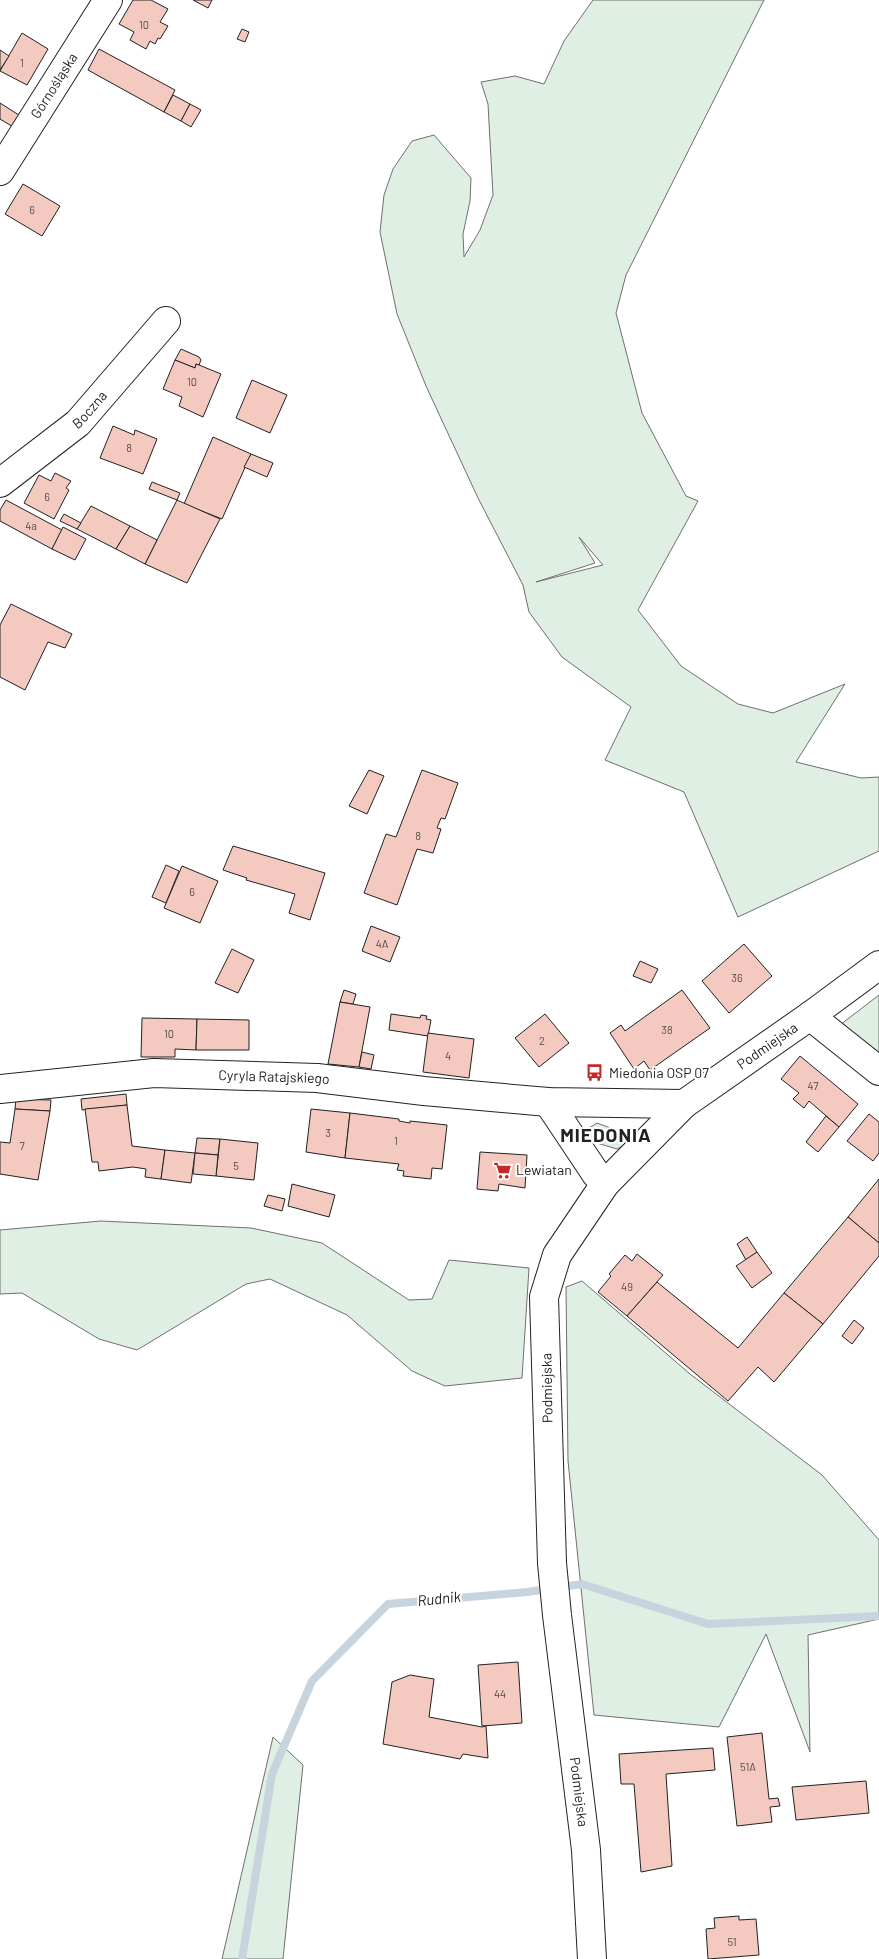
<svg xmlns="http://www.w3.org/2000/svg" width="879" height="1959" font-family="Barlow,sans-serif">
<style>
.green{fill:#e0efe3;stroke:#6f6f6f;fill-rule:evenodd}
.lines{fill:none;stroke-linecap:round;stroke-linejoin:round}
.stream{stroke:#c7d3dd;stroke-width:8}
.building{fill:#f3c9c0;stroke:#222}
.minor-casing{stroke:#222;stroke-width:30}
.minor{stroke:#fff;stroke-width:28}
.labels{text-anchor:middle;stroke-width:4;stroke-linejoin:round;paint-order:stroke}
.number-label{font-size:11px;fill:#564c4a}
.street-label{font-size:14px;fill:#222;stroke:#fff}
.poi-label{font-size:14px;fill:#222;stroke:#fff;text-anchor:start}
.water-label{font-size:15px;font-style:italic;fill:#222;stroke:#fff}
.district-label{font-size:19px;font-weight:bold;letter-spacing:1px;fill:#222;stroke:#fff}
</style>
<rect width="100%" height="100%" fill="#fff"/>
<!-- green -->
<g class="green">
<path d="M593,0H764L626,275L616,313L642,413L686,496L698,501L638,610L681,666L738,704L773,713L845,684L796,762L861,778L879,777V851L738,917L684,792L605,760L631,707L562,657L529,612L523,585L478,498L426,386L397,314L380,232L384,195L393,169L412,141L434,135L471,178L470,201L463,234L464,257L480,230L493,195L488,104L481,82L515,76L544,84L564,41ZM579,537L603,565L536,582L595,563Z"/>
<path d="M879,995V1062L836,1028Z"/>
<path d="M597,1123L624,1133L627,1140L623,1146L617,1149L590,1141L587,1134L589,1128Z"/>
<path d="M101,1221L251,1228L322,1243L409,1300L432,1299L449,1260L529,1268L522,1378L445,1386L412,1371L347,1315L270,1279L246,1284L137,1350L99,1339L22,1293L0,1294V1230Z"/>
<path d="M582,1281L690,1374L822,1475L879,1540V1619L808,1635L810,1752L766,1634L719,1727L594,1715L568,1461L566,1287Z"/>
<path d="M273,1737L303,1765L283,1959H222Z"/>
</g>
<g class="lines">
<!-- stream -->
<path class="stream" d="M242,1959L272,1774L312,1681L388,1604L527,1592L582,1584L708,1624L879,1616"/>
</g>
<!-- building -->
<g class="building">
<path d="M133,0H151L168,9L160,22L168,26L160,39L158,38L155,44L150,41L146,49L130,40L134,32L119,24Z"/>
<path d="M193,0H212L208,8Z"/>
<path d="M242,29L249,32L245,42L237,39Z"/>
<path d="M22,33L48,49L27,85L0,71Z"/>
<path d="M99,49L175,90L164,112L88,70Z"/>
<path d="M0,50L9,56L0,70Z"/>
<path d="M173,95L190,104L181,121L164,112Z"/>
<path d="M0,103L22,117L15,128L0,119Z"/>
<path d="M190,104L201,110L191,127L181,121Z"/>
<path d="M23,184L60,206L42,236L5,214Z"/>
<path d="M181,349L199,357L201,360L199,365L196,364L195,368L175,360Z"/>
<path d="M175,360L195,368L196,364L199,365L221,374L203,417L179,406L182,397L163,389Z"/>
<path d="M252,380L287,395L270,433L236,418Z"/>
<path d="M113,426L134,435L135,430L157,439L143,474L100,458Z"/>
<path d="M213,437L251,454L222,519L184,504Z"/>
<path d="M251,454L273,463L267,477L244,467Z"/>
<path d="M55,473L71,481L66,488L69,490L54,519L24,503L39,475L51,481Z"/>
<path d="M152,482L180,493L177,500L149,489Z"/>
<path d="M6,500L62,530L52,549L0,521V510Z"/>
<path d="M177,500L220,519L187,583L145,564Z"/>
<path d="M91,506L130,526L116,549L77,529Z"/>
<path d="M64,514L81,523L77,529L60,521Z"/>
<path d="M130,526L157,540L145,564L116,549Z"/>
<path d="M63,527L86,539L75,560L52,549Z"/>
<path d="M11,604L72,634L65,648L48,642L25,690L0,677V625Z"/>
<path d="M369,770L384,776L367,814L349,806Z"/>
<path d="M422,770L458,783L445,819L441,818L437,828L441,829L433,853L417,849L397,905L364,893L386,834L396,837Z"/>
<path d="M233,846L325,873L310,920L289,913L295,894L246,880L247,878L223,870Z"/>
<path d="M166,865L179,871L166,903L152,897Z"/>
<path d="M182,866L218,881L200,923L164,908Z"/>
<path d="M371,926L400,937L390,962L362,951Z"/>
<path d="M744,944L772,976L729,1013L702,981Z"/>
<path d="M232,949L254,960L238,993L215,983Z"/>
<path d="M640,961L658,969L651,983L633,976Z"/>
<path d="M344,990L356,994L353,1004L340,1002Z"/>
<path d="M682,990L710,1028L650,1070L644,1061L634,1069L610,1033L621,1025L625,1031Z"/>
<path d="M340,1002L370,1007L359,1067L328,1064Z"/>
<path d="M391,1014L420,1018L421,1015L427,1016L426,1019L431,1020L428,1036L389,1030Z"/>
<path d="M545,1014L569,1043L539,1067L515,1038Z"/>
<path d="M142,1018L197,1019L196,1050L175,1049V1057H141Z"/>
<path d="M197,1019L249,1020V1050H196Z"/>
<path d="M428,1033L474,1039L469,1078L423,1072Z"/>
<path d="M362,1052L374,1055L371,1069L359,1067Z"/>
<path d="M800,1056L858,1104L839,1127L809,1101L804,1108L793,1099L799,1093L781,1079Z"/>
<path d="M126,1094L127,1105L82,1110L81,1099Z"/>
<path d="M16,1099L51,1100L50,1111L15,1109Z"/>
<path d="M127,1105L132,1146L165,1150L161,1179L145,1177L146,1169L133,1167L99,1171L98,1162H92L85,1109Z"/>
<path d="M15,1109L50,1111L38,1180L0,1174V1142L10,1143Z"/>
<path d="M311,1109L350,1113L345,1158L306,1152Z"/>
<path d="M350,1113L399,1119V1121L410,1123V1121L447,1125L442,1169L432,1168L431,1179L403,1176L404,1171L397,1170L399,1164L345,1158Z"/>
<path d="M869,1114L879,1122V1153L873,1161L847,1141Z"/>
<path d="M826,1116L839,1127L818,1152L806,1142Z"/>
<path d="M197,1138L220,1139L218,1155L195,1153Z"/>
<path d="M220,1139L258,1143L254,1180L216,1176Z"/>
<path d="M165,1150L195,1153L191,1183L161,1179Z"/>
<path d="M480,1152L527,1155L525,1188L499,1184L498,1191L477,1189Z"/>
<path d="M195,1153L218,1155L216,1176L193,1174Z"/>
<path d="M879,1179V1243L848,1217Z"/>
<path d="M292,1184L335,1195L329,1217L288,1206Z"/>
<path d="M268,1195L285,1199L282,1211L264,1206Z"/>
<path d="M848,1217L879,1243V1256L823,1324L784,1293Z"/>
<path d="M747,1237L757,1252L746,1260L737,1244Z"/>
<path d="M757,1252L772,1273L752,1288L736,1266Z"/>
<path d="M637,1254L663,1275L627,1316L598,1292L611,1276L609,1274L625,1255L632,1261Z"/>
<path d="M657,1282L738,1348L784,1293L823,1324L774,1382L758,1367L728,1401L627,1316Z"/>
<path d="M854,1320L864,1328L852,1344L842,1336Z"/>
<path d="M518,1662L522,1723L482,1726L478,1665Z"/>
<path d="M410,1675L434,1679L429,1717L482,1727L486,1726L488,1758L463,1754L460,1759L383,1744L392,1682Z"/>
<path d="M762,1733L769,1799L778,1798L780,1806L770,1807L772,1822L737,1826L727,1737Z"/>
<path d="M713,1748L715,1770L666,1774L672,1866L641,1872L634,1784H621L619,1754Z"/>
<path d="M866,1781L869,1813L796,1820L792,1787Z"/>
<path d="M739,1916V1920L756,1919L759,1955L708,1959L706,1929L715,1928L714,1918Z"/>
</g>
<g class="lines">
<defs>
<g id="minor">
<path id="s1" d="M0,171L108,0"/>
<path id="s2" d="M0,483L78,423L166,321"/>
<path d="M810,1016L879,1071"/>
<path id="s3" d="M0,1089L154,1073L317,1078L424,1091L548,1102L684,1104"/>
<path d="M548,1102L596,1174L605,1184"/>
<path id="s4" d="M592,1959L586,1850L557,1615L552,1563L544,1297L557,1255L605,1184L684,1104L810,1016L879,965"/>
</g>
</defs>
<!-- minor casing -->
<use href="#minor" class="minor-casing"/>
<!-- minor -->
<use href="#minor" class="minor"/>
</g>
<!-- icons -->
<defs>
<symbol id="bus-bare" viewBox="-9 -9 18 18"><path d="M-5-6H5V4H4V6H2V4H-2V6H-4V4H-5ZM-3.5-4V0h7V-4ZM-3.5 1.2v1.5H-2V1.2ZM2 1.2v1.5H3.5V1.2Z" fill="#c62828" stroke="#fff" stroke-width="2.5" paint-order="stroke"/></symbol>
<symbol id="supermarket-bare" viewBox="-9 -9 18 18"><path d="M-6-5.5h2.5l.6 2H6L4.5 2H-2.5L-4.4-4H-6ZM-1.5 3.2a1.3 1.3 0 1 0 .1 0ZM3 3.2a1.3 1.3 0 1 0 .1 0Z" fill="#c62828" stroke="#fff" stroke-width="2.5" paint-order="stroke"/></symbol>
</defs>
<g fill-rule="evenodd">
<use href="#bus-bare" x="582" y="1060" width="25" height="25"/>
<use href="#supermarket-bare" x="490" y="1158" width="25" height="25"/>
</g>
<g class="labels">
<!-- number labels -->
<g class="number-label">
<text x="144" y="29">10</text>
<text x="22" y="67">1</text>
<text x="32" y="214">6</text>
<text x="192" y="386">10</text>
<text x="129" y="452">8</text>
<text x="47" y="501">6</text>
<text x="31" y="530">4a</text>
<text x="418" y="840">8</text>
<text x="192" y="896">6</text>
<text x="382" y="948">4A</text>
<text x="737" y="982">36</text>
<text x="667" y="1034">38</text>
<text x="169" y="1038">10</text>
<text x="542" y="1045">2</text>
<text x="448" y="1060">4</text>
<text x="813" y="1090">47</text>
<text x="328" y="1137">3</text>
<text x="396" y="1145">1</text>
<text x="22" y="1150">7</text>
<text x="236" y="1170">5</text>
<text x="627" y="1291">49</text>
<text x="500" y="1698">44</text>
<text x="748" y="1771">51A</text>
<text x="732" y="1946">51</text>
</g>
<!-- street labels -->
<g class="street-label">
<text dy="5" stroke="none"><textPath href="#s1" startOffset="101">Górnośląska</textPath></text>
<text dy="5" stroke="none"><textPath href="#s2" startOffset="116">Boczna</textPath></text>
<text dy="5" stroke="none"><textPath href="#s4" startOffset="1008">Podmiejska</textPath></text>
<text dy="5" stroke="none"><textPath href="#s3" startOffset="275">Cyryla Ratajskiego</textPath></text>
<text transform="translate(547 1388) rotate(-91)" y="5">Podmiejska</text>
<text transform="translate(579 1792) rotate(83)" y="5">Podmiejska</text>
</g>
<!-- poi labels -->
<g class="poi-label">
<text x="609" y="1078">Miedonia OSP 07</text>
<text x="516" y="1175">Lewiatan</text>
</g>
<!-- water labels -->
<g class="water-label">
<text transform="translate(439 1599) rotate(-6)" y="5">Rudnik</text>
</g>
<!-- district labels -->
<g class="district-label">
<text x="606" y="1142">MIEDONIA</text>
</g>
</g>
</svg>
